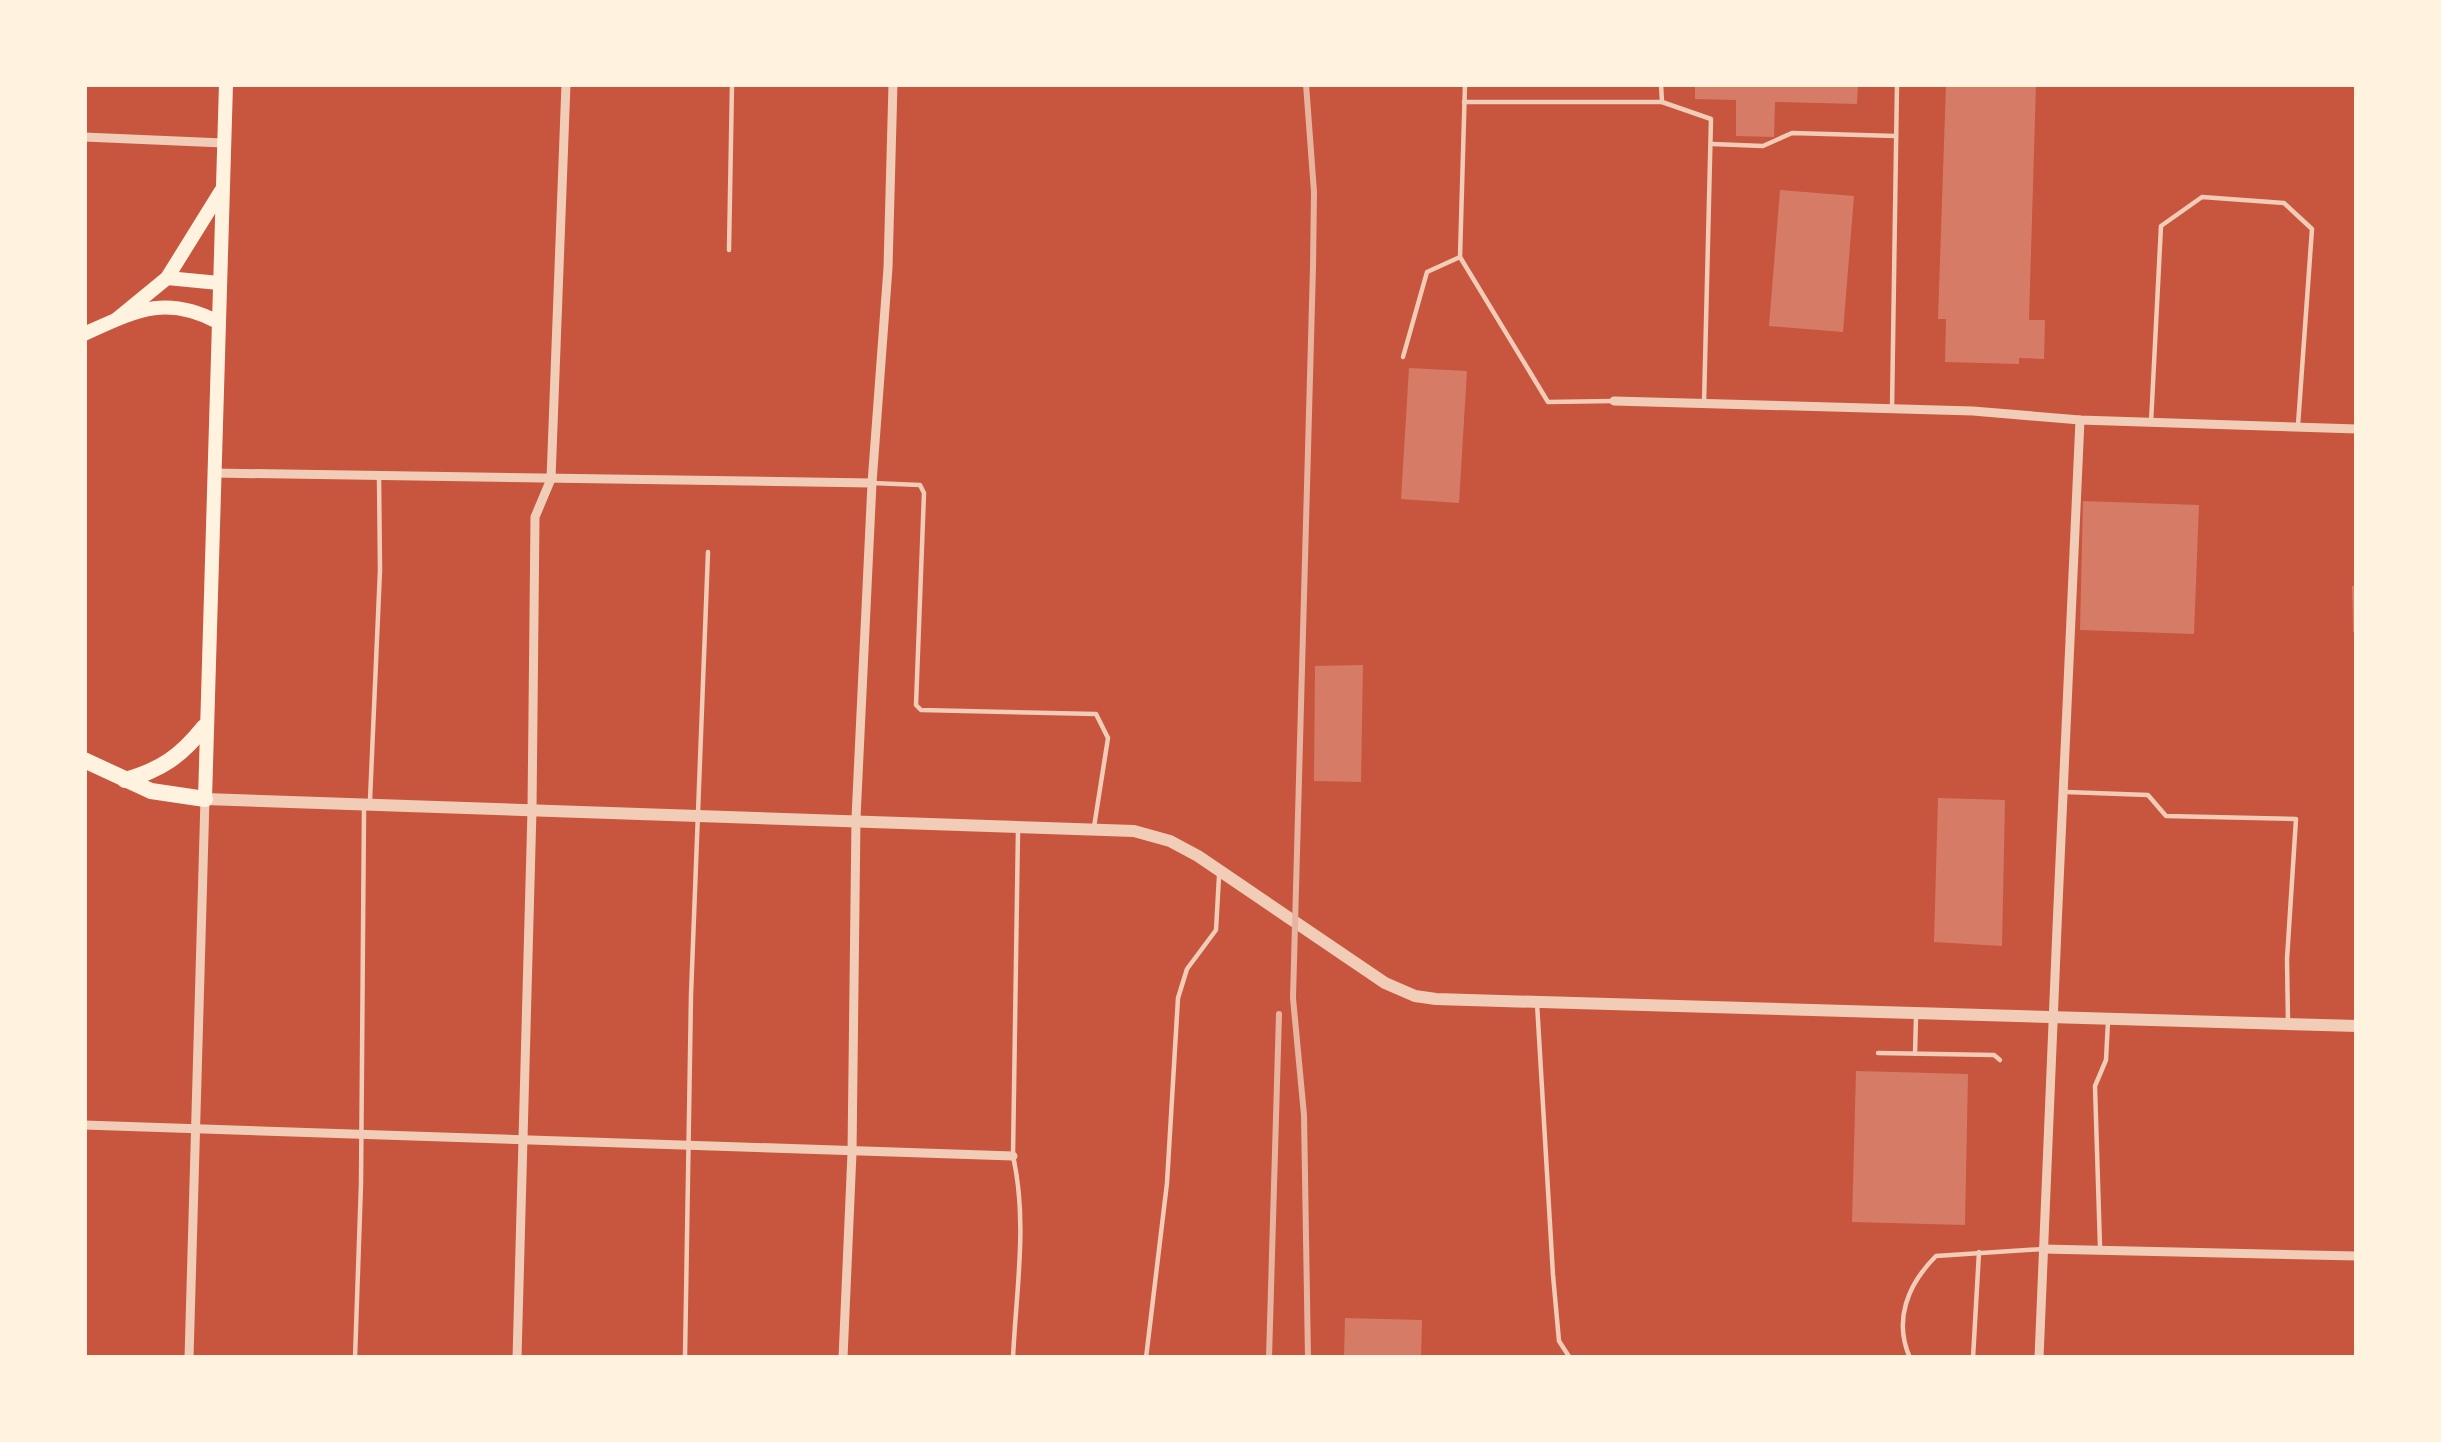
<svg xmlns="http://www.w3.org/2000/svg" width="2441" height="1442" font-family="Georgia,serif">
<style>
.building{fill:#d67c66}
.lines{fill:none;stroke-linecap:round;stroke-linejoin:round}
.service{stroke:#f1ccb7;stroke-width:4.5}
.minor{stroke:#f1ccb7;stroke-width:9}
.tertiary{stroke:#f1ccb7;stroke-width:12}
.secondary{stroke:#fff3e0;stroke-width:14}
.motorway{stroke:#fff3e0;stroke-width:16}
.rail{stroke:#e9b49f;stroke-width:6}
</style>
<rect width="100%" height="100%" fill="#c8553d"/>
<!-- building -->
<g class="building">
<path d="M1695,84H1858L1857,104L1775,102L1774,137L1736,136V100L1695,99Z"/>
<path d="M1946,84H2036L2029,320H2045L2044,359L2019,358V364L1945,362L1946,319H1938Z"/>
<path d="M1780,190L1854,196L1843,332L1769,326Z"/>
<path d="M1409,368L1467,371L1459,503L1401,499Z"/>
<path d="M2083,501L2199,505L2194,634L2080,630Z"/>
<path d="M2352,586H2357V632H2353Z"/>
<path d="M1363,665L1361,782L1314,781L1315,666Z"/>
<path d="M1938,798L2005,800L2002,946L1934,942Z"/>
<path d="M1856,1071L1968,1074L1965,1225L1852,1222Z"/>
<path d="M1345,1318L1422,1320L1421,1358H1344Z"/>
</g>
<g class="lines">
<!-- service -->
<g class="service">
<path d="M1465,84L1460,257L1548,402L1614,401"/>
<path d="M1661,84L1662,102L1711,119L1704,404"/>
<path d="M1464,102H1662"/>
<path d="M1712,144L1763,146L1792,133L1896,136"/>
<path d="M729,250L732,84"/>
<path d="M1403,357L1427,272L1460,257"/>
<path d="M1892,409L1897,84"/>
<path d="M2151,423L2161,226L2202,197L2284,203L2312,229L2298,425"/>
<path d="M872,483L920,485L924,493L916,705L921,710L1096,714L1108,738L1094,827"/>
<path d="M2066,792L2148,795L2166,816L2296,819L2287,959L2288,1023"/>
<path d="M370,800L380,570L379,476"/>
<path d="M2357,925V970"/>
<path d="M1537,1003L1553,1275L1559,1341L1570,1358"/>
<path d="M1878,1053L1994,1055L2000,1060"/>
<path d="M1915,1054L1916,1017"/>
<path d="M2100,1247L2095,1086L2106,1060L2108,1021"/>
<path d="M355,1358L361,1184L364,810"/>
<path d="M685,1358L691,995L708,552"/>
<path d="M1013,1358C1016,1291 1028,1222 1013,1156L1018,830"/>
<path d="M1146,1358L1167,1183L1178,998L1187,969L1216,930L1219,876"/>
<path d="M1910,1358C1893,1320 1908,1284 1936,1256L2043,1249"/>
<path d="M1973,1358L1979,1252"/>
</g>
<!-- minor -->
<g class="minor">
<path d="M84,137L223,143"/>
<path d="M1614,401L1973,411L2080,420L2357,429"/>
<path d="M213,473L872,483"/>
<path d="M84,1125L1013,1156"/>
<path d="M2043,1249L2357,1256"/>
<path d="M189,1358L205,799"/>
<path d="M517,1358L532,810L535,517L551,479L566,84"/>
<path d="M843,1358L852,1153L856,818L872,483L888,268L893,84"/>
<path d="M2039,1358C2050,1045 2067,733 2080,420"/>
</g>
<!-- tertiary -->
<path class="tertiary" d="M205,799L1134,831L1170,841L1198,856L1385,983L1415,996L1436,999L2357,1026"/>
<!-- secondary -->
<g class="secondary">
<path d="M167,278L219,283"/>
<path d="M117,319L167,278L221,191"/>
<path d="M84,334C135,311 165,294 218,322"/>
<path d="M205,799L226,84"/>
</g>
<!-- motorway -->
<g class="motorway">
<path d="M84,760L151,791L205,799"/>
<path d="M125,780C161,770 181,756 204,727"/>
</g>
<!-- rail -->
<g class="rail">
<path d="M1306,84L1314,192L1313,267L1293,998L1304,1115L1308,1358"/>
<path d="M1269,1358L1279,1014"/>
</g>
</g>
<!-- border -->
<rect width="2441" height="1442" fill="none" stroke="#fff3e0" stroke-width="174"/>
</svg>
